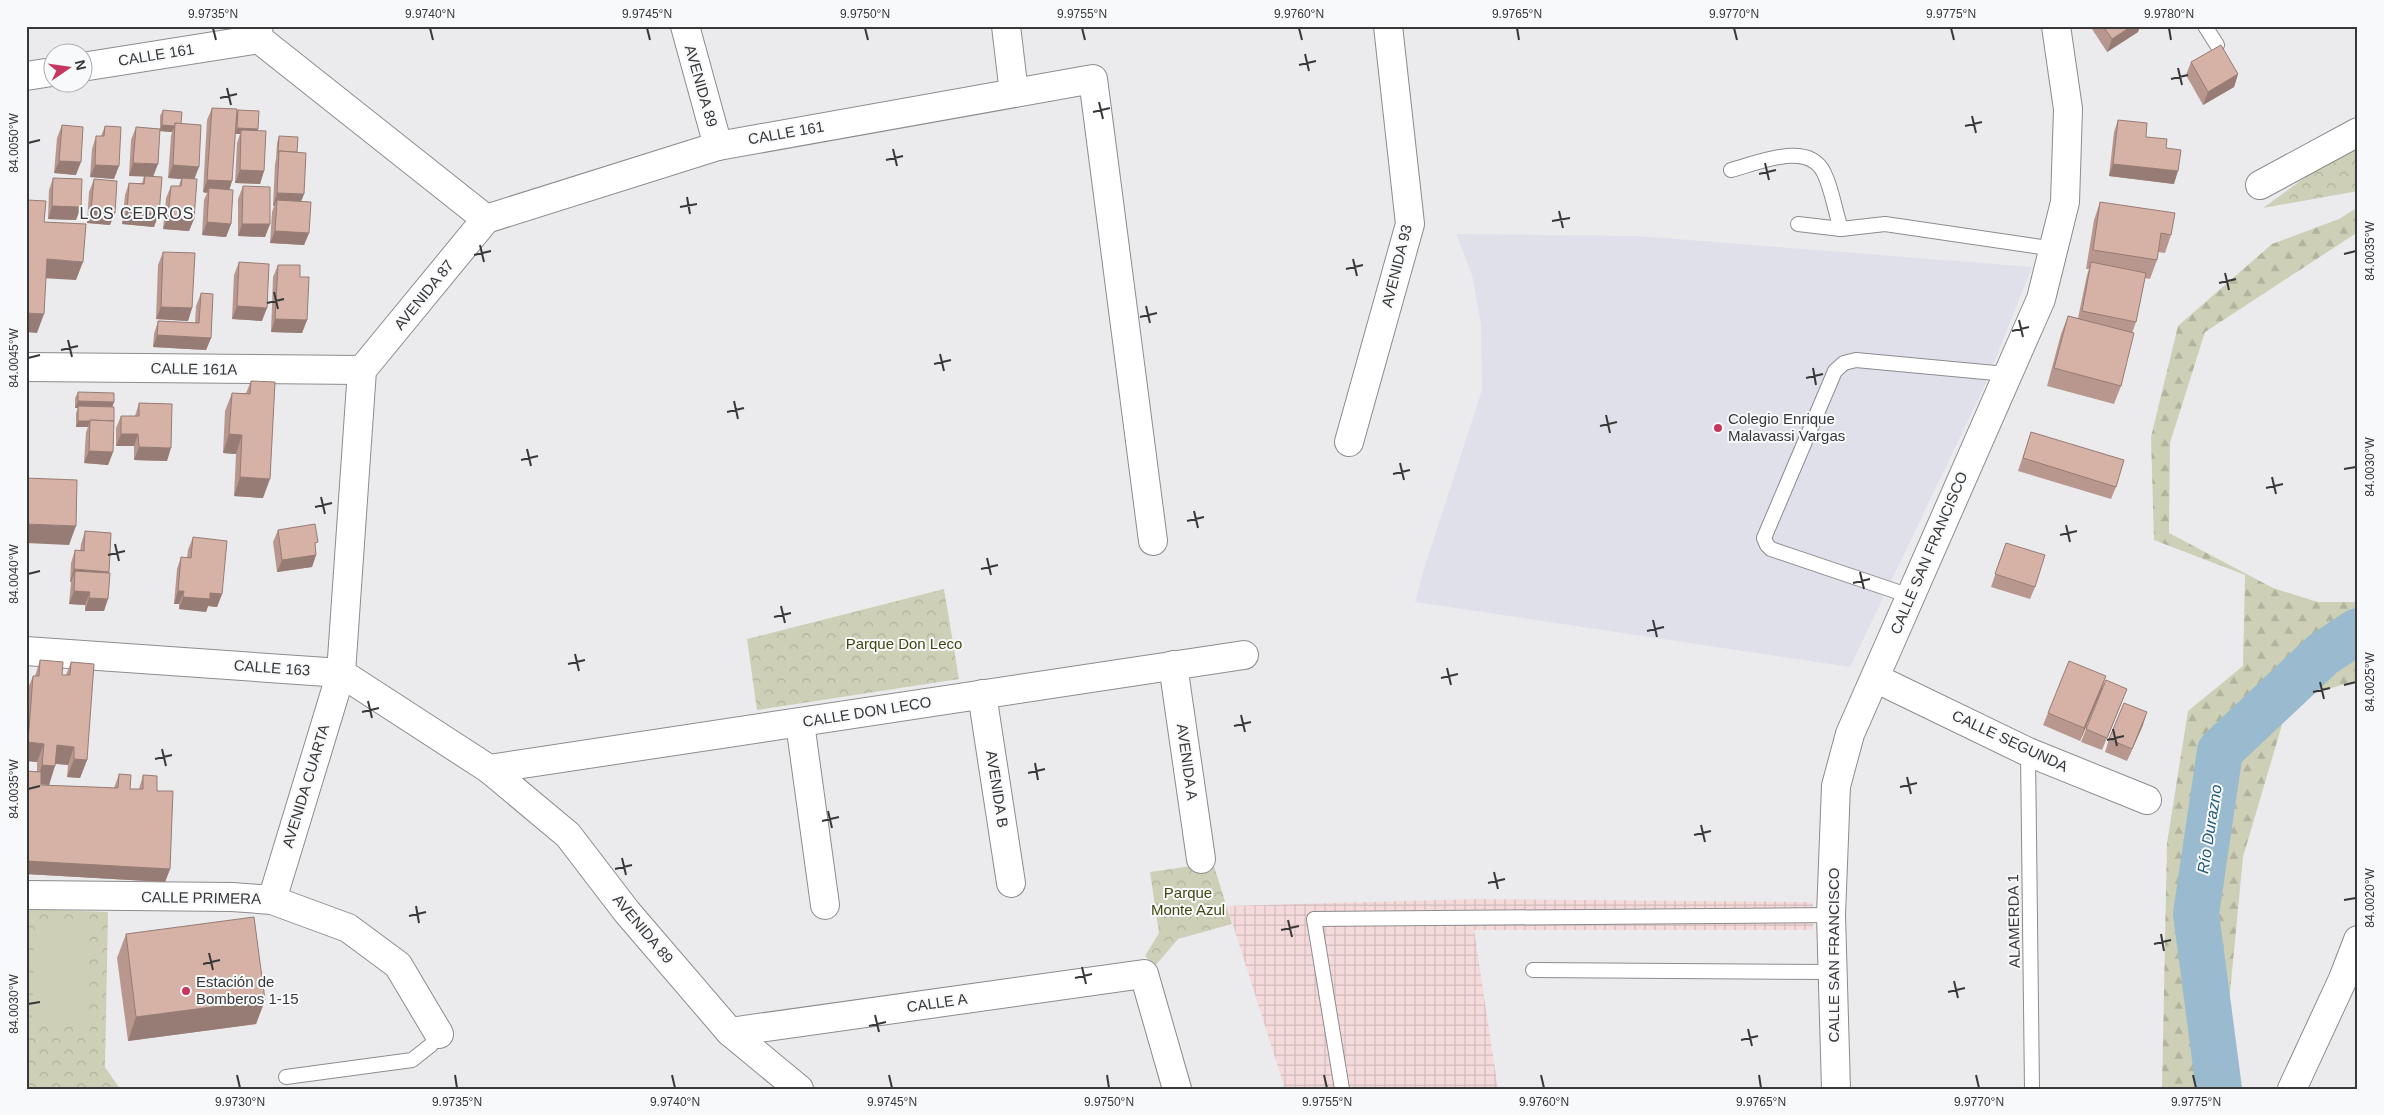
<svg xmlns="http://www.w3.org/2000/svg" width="2384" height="1115" font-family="Helvetica,sans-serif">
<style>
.built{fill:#dfe0ea}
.industrial{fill:url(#industrial-grid)}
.forest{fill:url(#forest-firs)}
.park{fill:url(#park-crowns)}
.pitch{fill:#cdd0b6}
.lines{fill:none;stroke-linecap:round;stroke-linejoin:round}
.river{stroke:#9abbcf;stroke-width:46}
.service-casing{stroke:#8c8c8f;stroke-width:16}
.minor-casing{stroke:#8c8c8f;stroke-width:30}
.service{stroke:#fff;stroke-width:14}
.minor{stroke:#fff;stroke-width:28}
.wall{fill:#b8988e}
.shaded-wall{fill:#967c74}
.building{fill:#d6b1a5;stroke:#967c74}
.ticks{fill:none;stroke:#383839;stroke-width:2}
.poi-dot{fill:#c6375f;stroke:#f8f9fb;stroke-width:2}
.labels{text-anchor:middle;stroke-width:4;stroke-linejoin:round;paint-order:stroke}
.street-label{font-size:15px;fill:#383839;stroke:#f8f9fb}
.poi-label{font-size:15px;fill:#383839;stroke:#f8f9fb;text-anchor:start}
.park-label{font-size:15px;fill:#44480f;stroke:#f8f9fb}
.neighbourhood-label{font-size:16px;letter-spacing:1px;fill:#383839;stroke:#f8f9fb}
.water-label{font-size:16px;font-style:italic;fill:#225b79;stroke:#f8f9fb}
.neatline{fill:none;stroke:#383839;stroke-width:2}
.ticks-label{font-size:12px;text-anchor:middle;fill:#383839}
</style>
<defs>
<pattern id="industrial-grid" width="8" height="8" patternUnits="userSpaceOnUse" patternTransform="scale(1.25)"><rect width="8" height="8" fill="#f5dadb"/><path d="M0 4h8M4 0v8" fill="none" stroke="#d3bcbd"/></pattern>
<pattern id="forest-firs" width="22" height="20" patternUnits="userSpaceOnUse" patternTransform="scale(1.25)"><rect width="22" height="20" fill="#cdd0b6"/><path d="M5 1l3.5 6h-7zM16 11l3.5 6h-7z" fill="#b1b39d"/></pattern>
<pattern id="park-crowns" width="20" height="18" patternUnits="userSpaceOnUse" patternTransform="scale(1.25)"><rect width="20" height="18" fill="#cdd0b6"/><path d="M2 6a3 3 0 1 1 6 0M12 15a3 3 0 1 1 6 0" fill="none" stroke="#b1b39d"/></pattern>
</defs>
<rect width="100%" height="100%" fill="#ebebee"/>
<!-- built -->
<path class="built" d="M1456,234L1638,236L2032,267L1986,383L1850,667L1415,602L1425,566L1482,390L1481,324L1472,275Z"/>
<!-- industrial -->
<path class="industrial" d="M1478,899L1813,902V930H1474L1498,1089H1285L1227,906Z"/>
<!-- forest -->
<path class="forest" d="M2358,207V232L2205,332L2170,443L2169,533L2273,588L2318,602H2358V680L2289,701L2243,857L2228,1014L2236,1089H2162L2167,843L2188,711L2243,666L2245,575L2154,540L2151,437L2178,326L2272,244L2339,219Z"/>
<!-- park -->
<g class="park">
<path d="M2358,146V191L2263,208L2321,166Z"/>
<path d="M944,589L959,679L757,710L747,639Z"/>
<path d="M1213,863L1232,924L1178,939L1155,966L1145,956L1159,933L1150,872Z"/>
<path d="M26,909L108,912L105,1067L120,1089H26Z"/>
</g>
<!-- pitch -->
<path class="pitch" d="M35,923L89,924L86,1025L32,1023Z"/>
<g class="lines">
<!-- river -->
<path class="river" d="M2219,1089L2196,914L2220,751L2323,654L2358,631"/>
<defs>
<g id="service">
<path d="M2205,26L2217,45"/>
<path d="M1731,170C1758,163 1809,140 1824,173C1832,189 1835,211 1841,229L1885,224L2055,249"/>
<path d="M1798,224L1841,229"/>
<path d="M1910,596L1771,549L1767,545L1764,538L1835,371L1844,363L1856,360L2006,374"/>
<path d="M2028,752L2032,1089"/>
<path d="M1533,970L1833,972"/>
<path d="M286,1077L412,1060L431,1045L439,1034"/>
<path d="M1342,1089L1314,919L1831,915"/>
</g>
<g id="minor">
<path d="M258,26L259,39L486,219"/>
<path d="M685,26L718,146"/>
<path d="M1006,26L1014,93"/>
<path d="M82,67L259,39"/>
<path d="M26,76L52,72"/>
<path d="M2260,185L2358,132"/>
<path d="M486,219L718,146L1093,79L1153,541"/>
<path d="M26,367L362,370"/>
<path d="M1349,442L1410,224L1388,26"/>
<path d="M26,651L341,673L489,769L568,835L627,912L730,1032L799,1089"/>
<path d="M1173,665L1201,859"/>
<path d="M1875,678L2028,752L2147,800"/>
<path d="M982,694L1011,883"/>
<path d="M800,723L825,905"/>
<path d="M489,769L1244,655"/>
<path d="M26,895L232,897L272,900L348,928L398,965L439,1034"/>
<path d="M272,900L341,673L362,370L486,219"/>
<path d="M730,1032L1144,974L1177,1089"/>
<path d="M1836,1089L1831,915L1836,786L1850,734L2041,299L2065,202L2068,109L2056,26"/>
<path d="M2292,1089L2343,979L2358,940"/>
</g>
</defs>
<!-- service casing -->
<use href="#service" class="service-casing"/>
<!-- minor casing -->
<use href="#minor" class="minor-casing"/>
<!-- service -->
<use href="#service" class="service"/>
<!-- minor -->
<use href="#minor" class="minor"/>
</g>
<!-- wall -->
<g class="wall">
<path d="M2090,26H2140L2138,32L2107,52Z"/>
<path d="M2191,62L2238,74L2234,87L2203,105L2186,75Z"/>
<path d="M212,108L237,114L238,110L258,131L264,171L260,184L235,183L237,143L240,134H235L232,181L229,189L231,224L226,237L202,235L204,200L207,193L203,192L207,120Z"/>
<path d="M163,110L181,124L194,179V219L189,231L163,229L166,198L171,186H179L181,179L168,178L171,136L172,132L160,131L153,177L154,227L122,224L125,195L129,183H142L144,176H129L131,140L136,127L160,129V116Z"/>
<path d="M2118,120L2146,137L2174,184L2109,176L2114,132Z"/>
<path d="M62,125L76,175L54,173L57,138Z"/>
<path d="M105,126L114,179L90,177L92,149L96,136H101Z"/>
<path d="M279,136L297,152L304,194L301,201L309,233L304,245L270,243L272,212L274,206H273L275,164L276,159L277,143Z"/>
<path d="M53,178L76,220L48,219L49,190Z"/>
<path d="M94,179L110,225L87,223L89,192Z"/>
<path d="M243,186L270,224L265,237L238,236V199Z"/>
<path d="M2100,202L2171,235L2165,253L2158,252L2157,260L2150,279L2145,278L2136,322L2132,333L2121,386L2114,404L2047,386L2061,334L2068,316L2078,318L2087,275L2089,269H2086L2094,220Z"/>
<path d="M163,252L192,308L188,321L156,319L158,265Z"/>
<path d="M239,262L262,321L232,319L234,275Z"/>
<path d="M278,265L300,277L307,320L302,333L271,332L273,277Z"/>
<path d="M201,293L211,338L206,350L153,347L154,334L158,321L195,323L196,306Z"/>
<path d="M251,381L263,498L234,496L236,454L223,453L225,411L232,393H246Z"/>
<path d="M78,392L114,402L112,407L113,452L108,465L84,463L86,432L88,427H76V413L78,408H75V398Z"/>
<path d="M139,403L167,461L134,460V446H116V428L121,416H135Z"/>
<path d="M2031,432L2116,487L2111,499L2018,471Z"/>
<path d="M278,530L316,548V555L312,567L277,572L273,542Z"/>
<path d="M85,531L109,572L104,611H85V605L69,604L71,582H70L71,563L75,550L80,551L81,544Z"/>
<path d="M193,537L222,594L217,607L208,606L206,612L179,609V604H174L177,569L181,557L187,558L188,550Z"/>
<path d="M2006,543L2035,587L2030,599L1991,587Z"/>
<path d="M40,660L62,675H66L71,662L87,760L80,778L67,777L68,765L55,764L49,785L41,784V785L114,788L119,774L130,789H139L143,775L157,791L170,869L165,882L26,874V771L37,772V762L26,761V693L33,676H35Z"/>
<path d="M2102,689L2080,741L2043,725L2048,713Z"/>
<path d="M2122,702L2102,750L2081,742L2086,729Z"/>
<path d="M2143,725L2127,761L2105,752L2109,739Z"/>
<path d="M126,934L265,1000L256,1024L128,1041L117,958Z"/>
</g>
<!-- shaded-wall -->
<g class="shaded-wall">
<path d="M2132,26H2140L2138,32L2107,52L2112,39Z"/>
<path d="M2238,74L2234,87L2203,105L2208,92Z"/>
<path d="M162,125L175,126L172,132L159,131Z"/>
<path d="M237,128L258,129L256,136L241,130L240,134H235Z"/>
<path d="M59,161L81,162L76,175L54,173Z"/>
<path d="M133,163L158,164L153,177L129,176Z"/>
<path d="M2113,164L2178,171L2174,184L2109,176Z"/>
<path d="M95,165L119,166L114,179L90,177Z"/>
<path d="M173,165L199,167L194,180L168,178Z"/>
<path d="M240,170L264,171L260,184L235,183Z"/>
<path d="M207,180L232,181L228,194L209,188L207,193L203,192Z"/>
<path d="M277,193L304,194L299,207L277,200L274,206H273Z"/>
<path d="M52,206L81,207L76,220L48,219Z"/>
<path d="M91,210L115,213L110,225L87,223Z"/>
<path d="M127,211L159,214L154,227L122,224Z"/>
<path d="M168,216L194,219L189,231L163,229Z"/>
<path d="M207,222L231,224L226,237L202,235Z"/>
<path d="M242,224H270L265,237L238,236Z"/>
<path d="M275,231L309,233L304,245L270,243Z"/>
<path d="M47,259L83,262L76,280L41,278Z"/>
<path d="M237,306L267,308L262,321L232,319Z"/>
<path d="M161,307L192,308L188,321L156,319Z"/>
<path d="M26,313L44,314L37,333L26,332Z"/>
<path d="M275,319L307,320L302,333L271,332Z"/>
<path d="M157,335L211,338L206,350L153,347Z"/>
<path d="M78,401L114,402L112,408H75Z"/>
<path d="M78,421H90L88,427H76Z"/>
<path d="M121,434H138L134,446H116Z"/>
<path d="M229,434L242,435L236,454L223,453Z"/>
<path d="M139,447L171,448L167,461L134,460Z"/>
<path d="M89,451L113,452L108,465L84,463Z"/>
<path d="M240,477L270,479L263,498L234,496Z"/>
<path d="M26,524L76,526L69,545L26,543Z"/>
<path d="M316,555L312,567L277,572L282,560Z"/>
<path d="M74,569L109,572L104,584L75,571L71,582H70Z"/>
<path d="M74,591L90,592L85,605L69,604Z"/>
<path d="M178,591H184L179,604H174Z"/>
<path d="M210,593L222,594L217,607L208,606L206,612L179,609L183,597Z"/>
<path d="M89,598L108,599L104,611H85Z"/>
<path d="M2106,676L2102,689L2080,741L2084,728Z"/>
<path d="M2147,712L2143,725L2127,761L2132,749Z"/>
<path d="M28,742L44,744L37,762L26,761V746Z"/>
<path d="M57,745L74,747L68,765L50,763Z"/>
<path d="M74,759L87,760L80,778L67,777Z"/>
<path d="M42,765L55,766L49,785L36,784Z"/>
<path d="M26,861L170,869L165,882L26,874Z"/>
<path d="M265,1000L256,1024L128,1041L136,1017Z"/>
</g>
<!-- building -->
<g class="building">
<path d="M2103,26H2132L2112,39Z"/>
<path d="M2221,45L2238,74L2208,92L2191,62Z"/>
<path d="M212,108L237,109L232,181L207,180Z"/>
<path d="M163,110L182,112L181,124L175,123V126L162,125Z"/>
<path d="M238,110L259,111L258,129L237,128Z"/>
<path d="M2118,120L2147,123L2146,137L2167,139L2166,148L2181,150L2178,171L2113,164Z"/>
<path d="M175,123L201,125L199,167L173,165Z"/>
<path d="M62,125L83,127L81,162L59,161Z"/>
<path d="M105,126L121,127L119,166L95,165L96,136H104Z"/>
<path d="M136,127L160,129L158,164L133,163Z"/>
<path d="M241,130L266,131L264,171L240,170Z"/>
<path d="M279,136L298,137L297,152L279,151L278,153Z"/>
<path d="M279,151L306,153L304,194L277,193Z"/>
<path d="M145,176L162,177L159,214L127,211L129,183L144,184Z"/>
<path d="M53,178L82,179L81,207L52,206Z"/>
<path d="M182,178L197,179L194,219L168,216L171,186H181Z"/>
<path d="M94,179L117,181L115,213L91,210Z"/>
<path d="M243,186L270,187V224H242Z"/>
<path d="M209,188L233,190L231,224L207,222Z"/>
<path d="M27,200L46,201L44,222L86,224L83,262L47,259L44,314L26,313V211Z"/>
<path d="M277,200L311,202L309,233L275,231Z"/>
<path d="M2100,202L2175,213L2171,235L2161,233L2157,260L2093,250Z"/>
<path d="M163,252L195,253L192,308L161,307Z"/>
<path d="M239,262L269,264L267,308L237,306Z"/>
<path d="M2091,262L2146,273L2136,322L2082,311Z"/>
<path d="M278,265H300V277H309L307,320L275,319Z"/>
<path d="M201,293L213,294L211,338L157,335L158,321L199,323Z"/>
<path d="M2068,316L2134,333L2121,386L2054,368Z"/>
<path d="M251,381L275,382L270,479L240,477L242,435L229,434L232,393L250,394Z"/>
<path d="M78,392L114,393V402L78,401Z"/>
<path d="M139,403L172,404L171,448L139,447L138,434H121V416H139Z"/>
<path d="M78,406L114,407V421L90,420V421H78Z"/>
<path d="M90,420L114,421L113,452L89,451Z"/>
<path d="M2031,432L2124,460L2116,487L2023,458Z"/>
<path d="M26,478L77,480L76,526L26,524Z"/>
<path d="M315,524L318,542L315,543L316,555L282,560L278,530Z"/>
<path d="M85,531L111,533L109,572L74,569L75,550L84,551Z"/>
<path d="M193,537L227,541L222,594L210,593V599L183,597L184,591H178L181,557L191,558Z"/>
<path d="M2006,543L2045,555L2035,587L1995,574Z"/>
<path d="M75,571L110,573L108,599L89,598L90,592L74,591Z"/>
<path d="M40,660L63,662L62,675H70L71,662L94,664L87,760L74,759V747L57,745L55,766L42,765L44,744L28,742L33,676H39Z"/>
<path d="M2069,661L2106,676L2084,728L2048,713Z"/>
<path d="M2106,680L2127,689L2107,738L2086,729Z"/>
<path d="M2124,703L2147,712L2132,749L2109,739Z"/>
<path d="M26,771L41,772V785L118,788L119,774L131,775L130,789H143V775L157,776V791H173L170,869L26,861Z"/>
<path d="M254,917L265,1000L136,1017L126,934Z"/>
</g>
<!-- ticks -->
<path class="ticks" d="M213,28L216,40M430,28L433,40M647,28L650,40M865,28L868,40M1082,28L1085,40M1299,28L1302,40M1517,28L1519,40M1734,28L1737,40M1951,28L1954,40M2169,28L2171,40M1305,54L1309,71M1299,65L1316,61M2178,68L2182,85M2171,79L2188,75M227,88L231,105M220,98L237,94M1099,102L1103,119M1093,112L1110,108M1972,116L1976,133M1965,126L1982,122M28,143L40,140M893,149L897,166M886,160L903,156M1765,163L1769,180M1759,174L1776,170M687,197L690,214M680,207L697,204M1559,211L1563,228M1552,221L1570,218M480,245L484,262M2344,254L2356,251M474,255L491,251M1353,259L1357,276M1346,269L1363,265M2225,273L2229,290M2219,283L2236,279M274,292L278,309M267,303L284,299M1146,306L1150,323M1140,317L1157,313M2019,320L2023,337M2012,331L2029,327M68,340L72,357M61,350L78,346M940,354L944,371M28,358L40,355M934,364L951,360M1813,368L1816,385M1806,378L1823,374M734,401L738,419M727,412L744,408M1606,415L1610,433M1600,426L1617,422M527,449L531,466M521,460L538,456M1400,463L1404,480M2344,469L2356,467M1393,474L1410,470M2272,477L2276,494M2266,488L2283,484M321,497L325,514M315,507L332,503M1194,511L1198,528M1187,521L1204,517M2066,525L2070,542M2060,535L2077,531M115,544L119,561M108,555L125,551M987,558L991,575M981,569L998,565M1860,572L1864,589M28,574L40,571M1853,583L1870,579M781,606L785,623M774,617L791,613M1653,620L1657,637M1647,631L1664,627M575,654L579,671M568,664L585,660M1447,668L1451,685M1441,678L1458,674M2320,682L2324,699M2344,685L2356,682M2313,692L2330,688M368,701L372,718M362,712L379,708M1241,715L1245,732M1234,726L1251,722M2113,729L2117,746M2107,740L2124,736M162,749L166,766M155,759L172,755M1035,763L1038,780M1028,773L1045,769M1907,777L1911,794M1900,787L1917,783M28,789L40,786M828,811L832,828M822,821L839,817M1701,825L1705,842M1694,835L1711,831M622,858L626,875M615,869L632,865M1494,872L1498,889M1488,883L1505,879M2344,900L2356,898M416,906L419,923M409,916L426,912M1288,920L1292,937M1281,930L1299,926M2161,934L2164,951M2154,944L2171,940M209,953L213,970M203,964L220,960M1082,967L1086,984M1075,978L1092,974M1954,981L1958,998M1948,992L1965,988M28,1004L40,1002M875,1015L879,1032M869,1026L886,1022M1748,1029L1752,1046M1741,1040L1758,1036M237,1075L240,1088M455,1075L457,1088M672,1075L675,1088M889,1075L892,1088M1107,1075L1109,1088M1324,1075L1327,1088M1541,1075L1544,1088M1759,1075L1761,1088M1976,1075L1979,1088M2193,1075L2196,1088"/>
<!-- markers -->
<g class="poi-dot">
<circle cx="1718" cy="428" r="5"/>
<circle cx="186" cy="991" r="5"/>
</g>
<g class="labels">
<!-- street labels -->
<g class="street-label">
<text transform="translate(156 55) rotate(-9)" y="5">CALLE 161</text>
<text transform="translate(701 86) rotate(74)" y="5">AVENIDA 89</text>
<text transform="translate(786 133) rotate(-10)" y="5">CALLE 161</text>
<text transform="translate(1397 266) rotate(-76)" y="5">AVENIDA 93</text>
<text transform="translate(424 295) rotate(-51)" y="5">AVENIDA 87</text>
<text transform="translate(194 369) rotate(1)" y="5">CALLE 161A</text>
<text transform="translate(1929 553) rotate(-67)" y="5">CALLE SAN FRANCISCO</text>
<text transform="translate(272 668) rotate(4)" y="5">CALLE 163</text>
<text transform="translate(867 712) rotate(-9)" y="5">CALLE DON LECO</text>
<text transform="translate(2010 741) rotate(25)" y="5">CALLE SEGUNDA</text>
<text transform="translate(1187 762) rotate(82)" y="5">AVENIDA A</text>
<text transform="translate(306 786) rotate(-73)" y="5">AVENIDA CUARTA</text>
<text transform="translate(997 789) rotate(81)" y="5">AVENIDA B</text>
<text transform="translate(201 898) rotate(1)" y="5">CALLE PRIMERA</text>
<text transform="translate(2014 921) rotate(-91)" y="5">ALAMERDA 1</text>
<text transform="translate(643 929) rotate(50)" y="5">AVENIDA 89</text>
<text transform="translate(1834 955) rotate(-90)" y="5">CALLE SAN FRANCISCO</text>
<text transform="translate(937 1003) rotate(-8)" y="5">CALLE A</text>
</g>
<!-- poi labels -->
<g class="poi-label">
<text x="1728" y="424">Colegio Enrique<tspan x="1728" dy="17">Malavassi Vargas</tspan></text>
<text x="196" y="987">Estación de<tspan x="196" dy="17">Bomberos 1-15</tspan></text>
</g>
<!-- park labels -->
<g class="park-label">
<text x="904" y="649">Parque Don Leco</text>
<text x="1188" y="898">Parque<tspan x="1188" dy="17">Monte Azul</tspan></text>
</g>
<!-- neighbourhood labels -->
<g class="neighbourhood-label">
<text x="137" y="219">LOS CEDROS</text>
</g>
<!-- water labels -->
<g class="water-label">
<text transform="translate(2209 829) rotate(-81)" y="6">Río Durazno</text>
</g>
</g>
<!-- border -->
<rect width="2384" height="1115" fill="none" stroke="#f8f9fb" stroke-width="55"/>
<!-- north arrow -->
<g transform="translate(68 68) rotate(77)"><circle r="24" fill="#f8f9fb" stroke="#abacad"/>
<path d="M0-4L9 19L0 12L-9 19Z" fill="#c6375f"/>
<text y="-8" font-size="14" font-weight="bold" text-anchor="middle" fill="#383839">N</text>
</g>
<rect x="28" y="28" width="2328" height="1060" class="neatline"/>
<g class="ticks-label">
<text x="213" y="18">9.9735°N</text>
<text x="430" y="18">9.9740°N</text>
<text x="647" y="18">9.9745°N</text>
<text x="865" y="18">9.9750°N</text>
<text x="1082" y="18">9.9755°N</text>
<text x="1299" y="18">9.9760°N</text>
<text x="1517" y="18">9.9765°N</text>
<text x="1734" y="18">9.9770°N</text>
<text x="1951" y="18">9.9775°N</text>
<text x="2169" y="18">9.9780°N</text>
<text transform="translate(14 143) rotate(-90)" y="4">84.0050°W</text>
<text transform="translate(2370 251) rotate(-90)" y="4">84.0035°W</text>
<text transform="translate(14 358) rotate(-90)" y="4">84.0045°W</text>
<text transform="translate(2370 467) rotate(-90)" y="4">84.0030°W</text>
<text transform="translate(14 574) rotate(-90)" y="4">84.0040°W</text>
<text transform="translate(2370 682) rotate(-90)" y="4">84.0025°W</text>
<text transform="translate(14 789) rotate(-90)" y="4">84.0035°W</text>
<text transform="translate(2370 898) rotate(-90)" y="4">84.0020°W</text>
<text transform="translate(14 1004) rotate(-90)" y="4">84.0030°W</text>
<text x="240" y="1106">9.9730°N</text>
<text x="457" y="1106">9.9735°N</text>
<text x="675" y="1106">9.9740°N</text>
<text x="892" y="1106">9.9745°N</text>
<text x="1109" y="1106">9.9750°N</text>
<text x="1327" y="1106">9.9755°N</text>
<text x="1544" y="1106">9.9760°N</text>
<text x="1761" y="1106">9.9765°N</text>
<text x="1979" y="1106">9.9770°N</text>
<text x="2196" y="1106">9.9775°N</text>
</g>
</svg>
